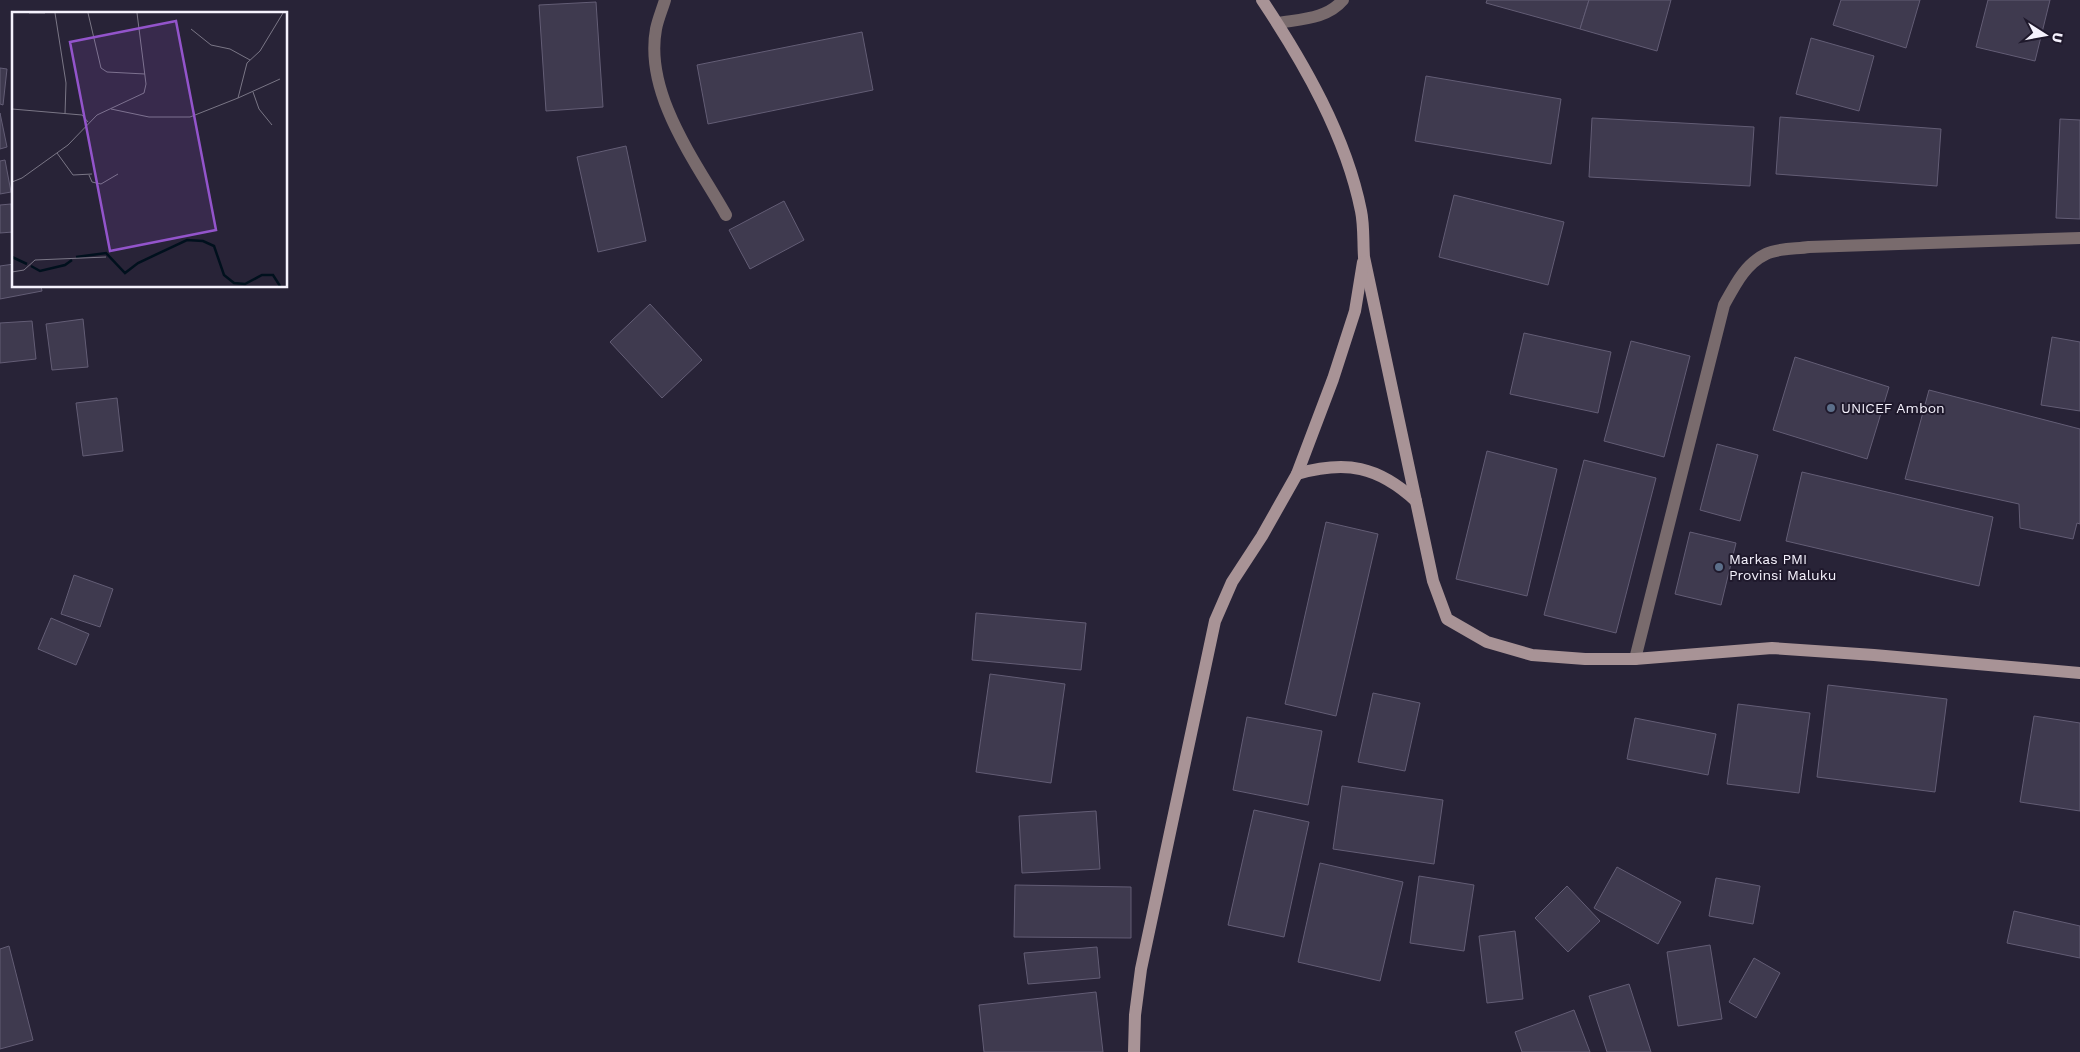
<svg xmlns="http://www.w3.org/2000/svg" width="2080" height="1052" font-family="'Work Sans',sans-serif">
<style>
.building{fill:#3f3a4f;stroke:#635d75}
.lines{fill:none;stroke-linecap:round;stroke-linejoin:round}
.street{stroke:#796b6d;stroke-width:12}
.secondary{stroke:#a89396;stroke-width:12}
.service-dot{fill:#5c6f8a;stroke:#1f192c;stroke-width:2}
.labels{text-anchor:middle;stroke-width:4;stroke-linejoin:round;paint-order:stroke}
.poi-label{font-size:14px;fill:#f5f2fd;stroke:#1f192c;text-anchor:start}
.inset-river{fill:none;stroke:#00101d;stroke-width:2.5}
.inset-road{fill:none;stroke:#7a7686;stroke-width:1}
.view{fill:#9354cb;fill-opacity:0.15;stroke:#9354cb;stroke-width:2.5}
.inset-edge{fill:none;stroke:#f5f2fd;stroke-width:2.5}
</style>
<rect width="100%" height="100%" fill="#282337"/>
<!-- building -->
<g class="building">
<path d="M1487,0H1589L1580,29L1486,3Z"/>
<path d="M1589,0H1671L1657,51L1580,29Z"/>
<path d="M1841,0H1920L1906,48L1833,25Z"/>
<path d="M1988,0H2050L2035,61L1976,47Z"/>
<path d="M596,2L603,107L546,111L539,5Z"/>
<path d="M862,32L873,90L708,124L697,65Z"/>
<path d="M1811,38L1874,56L1859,111L1796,94Z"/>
<path d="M0,68L7,69L3,105L0,104Z"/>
<path d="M1426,76L1561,99L1551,164L1415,141Z"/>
<path d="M0,113L7,147L0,149Z"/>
<path d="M1780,117L1941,129L1937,186L1776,174Z"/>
<path d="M1592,118L1754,127L1750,186L1589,177Z"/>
<path d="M2060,119L2080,120V219L2056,218Z"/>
<path d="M626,146L646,241L598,252L577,157Z"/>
<path d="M5,160L11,192L0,194V161Z"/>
<path d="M1454,195L1564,222L1548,285L1439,257Z"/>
<path d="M784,201L804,240L750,269L729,230Z"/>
<path d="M11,204L13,232L0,233V205Z"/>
<path d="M14,264V286H41L42,291L0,299V266Z"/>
<path d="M650,304L702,360L662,398L610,342Z"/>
<path d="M83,319L88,367L52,370L46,324Z"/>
<path d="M32,321L36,359L0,363V323Z"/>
<path d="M1524,333L1611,352L1598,413L1510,394Z"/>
<path d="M2052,337L2080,342V411L2041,405Z"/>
<path d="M1631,341L1690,356L1664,457L1604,441Z"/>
<path d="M1795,357L1889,387L1867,459L1773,430Z"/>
<path d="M1929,390L2080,429V524L2077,523L2073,539L2020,528L2019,504L1905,479Z"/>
<path d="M117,398L123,451L83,456L76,403Z"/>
<path d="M1717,444L1758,455L1740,521L1700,510Z"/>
<path d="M1487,451L1557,469L1527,596L1456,579Z"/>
<path d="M1584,460L1656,478L1616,633L1544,615Z"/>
<path d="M1802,472L1993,517L1979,586L1786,541Z"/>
<path d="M1326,522L1378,534L1336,716L1285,704Z"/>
<path d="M1690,532L1736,543L1721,605L1675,594Z"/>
<path d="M74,575L113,589L100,627L61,614Z"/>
<path d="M976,613L1086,623L1081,670L972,660Z"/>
<path d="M51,618L89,634L76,665L38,649Z"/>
<path d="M990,674L1065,684L1051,783L976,772Z"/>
<path d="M1828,685L1947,699L1935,792L1817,777Z"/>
<path d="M1373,693L1420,703L1405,771L1358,762Z"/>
<path d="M1738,704L1810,713L1799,793L1727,784Z"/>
<path d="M2034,716L2080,723V811L2020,802Z"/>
<path d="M1247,717L1322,731L1308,805L1233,790Z"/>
<path d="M1635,718L1716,734L1708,775L1627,759Z"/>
<path d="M1342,786L1443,800L1434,864L1333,849Z"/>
<path d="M1254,810L1309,822L1284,937L1228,925Z"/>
<path d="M1096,811L1100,869L1022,873L1019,816Z"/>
<path d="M1320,863L1403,882L1380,981L1298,962Z"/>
<path d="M1617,867L1681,902L1658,944L1594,908Z"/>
<path d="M1419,876L1474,885L1464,951L1410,943Z"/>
<path d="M1716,878L1760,886L1753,924L1709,916Z"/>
<path d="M1015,885L1131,887V938L1014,937Z"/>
<path d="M1567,886L1600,921L1568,952L1535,918Z"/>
<path d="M2014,911L2080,926V958L2007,943Z"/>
<path d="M1515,931L1523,999L1487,1003L1479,936Z"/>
<path d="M1710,945L1722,1019L1678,1026L1667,952Z"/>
<path d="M9,946L33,1040L0,1049V949Z"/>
<path d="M1097,947L1100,978L1028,984L1024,953Z"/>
<path d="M1754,958L1780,973L1756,1018L1729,1002Z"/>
<path d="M1629,984L1651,1052H1607L1589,996Z"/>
<path d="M1096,992L1103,1052H984L979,1005Z"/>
<path d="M1574,1010L1590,1052H1522L1515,1032Z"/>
</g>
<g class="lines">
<!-- street -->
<g class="street">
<path d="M665,0C662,10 658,19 656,29C644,94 696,162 726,215"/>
<path d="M1278,23C1301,19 1327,19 1343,0"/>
<path d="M1635,659L1724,305C1735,285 1745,264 1766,254C1778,248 1797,249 1809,247L2080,238"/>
</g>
<!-- secondary -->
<g class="secondary">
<path d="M1262,0C1304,63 1346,136 1361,211C1364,225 1363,242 1364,257L1433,581L1447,619L1487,642L1532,655L1585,659H1635L1772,648L1874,655L2080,673"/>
<path d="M1297,474C1346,460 1378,466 1416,501"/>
<path d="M1134,1052L1135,1015L1141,969L1215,621L1232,582L1262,536L1297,474L1333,379L1355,311L1363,262"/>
</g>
</g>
<!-- markers -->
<g class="service-dot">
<circle cx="1831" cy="408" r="5"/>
<circle cx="1719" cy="567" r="5"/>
</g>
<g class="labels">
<!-- poi labels -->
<g class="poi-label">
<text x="1841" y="413">UNICEF Ambon</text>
<text x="1729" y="564">Markas PMI<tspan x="1729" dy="16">Provinsi Maluku</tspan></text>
</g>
</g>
<!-- overview -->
<g transform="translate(12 12)">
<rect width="275" height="275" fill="#282337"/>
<path class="inset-river" d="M0,245L15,252M64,245L94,241L113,261L126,251L175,228L191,229L202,234L212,263L222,271L233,272L250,263H261L268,274M19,254L28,259L53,253L60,248"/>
<path class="inset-road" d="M17,1H33M43,1L54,71L53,102M76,1L89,56L95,60L133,62M179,17L199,33L218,37L238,48M241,80L247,97L260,113M226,86L268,67M0,97L70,103L76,110M99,97L137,105H178L226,86L235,51L248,39L271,1M45,141L61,163L80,162M77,163L80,170L89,172L106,162M0,170L10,166L56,133L85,103L132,81L134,72L125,1M0,260L12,258L23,248L94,245"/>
<path class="view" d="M164,9L204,218L98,239L58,30Z"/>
<rect width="275" height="275" class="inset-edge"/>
</g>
<!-- north arrow -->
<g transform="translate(2045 35) rotate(101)" stroke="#1f192c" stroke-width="4" paint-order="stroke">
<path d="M0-4L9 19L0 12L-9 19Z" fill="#f5f2fd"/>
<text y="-8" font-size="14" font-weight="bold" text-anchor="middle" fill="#f5f2fd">U</text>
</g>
</svg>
